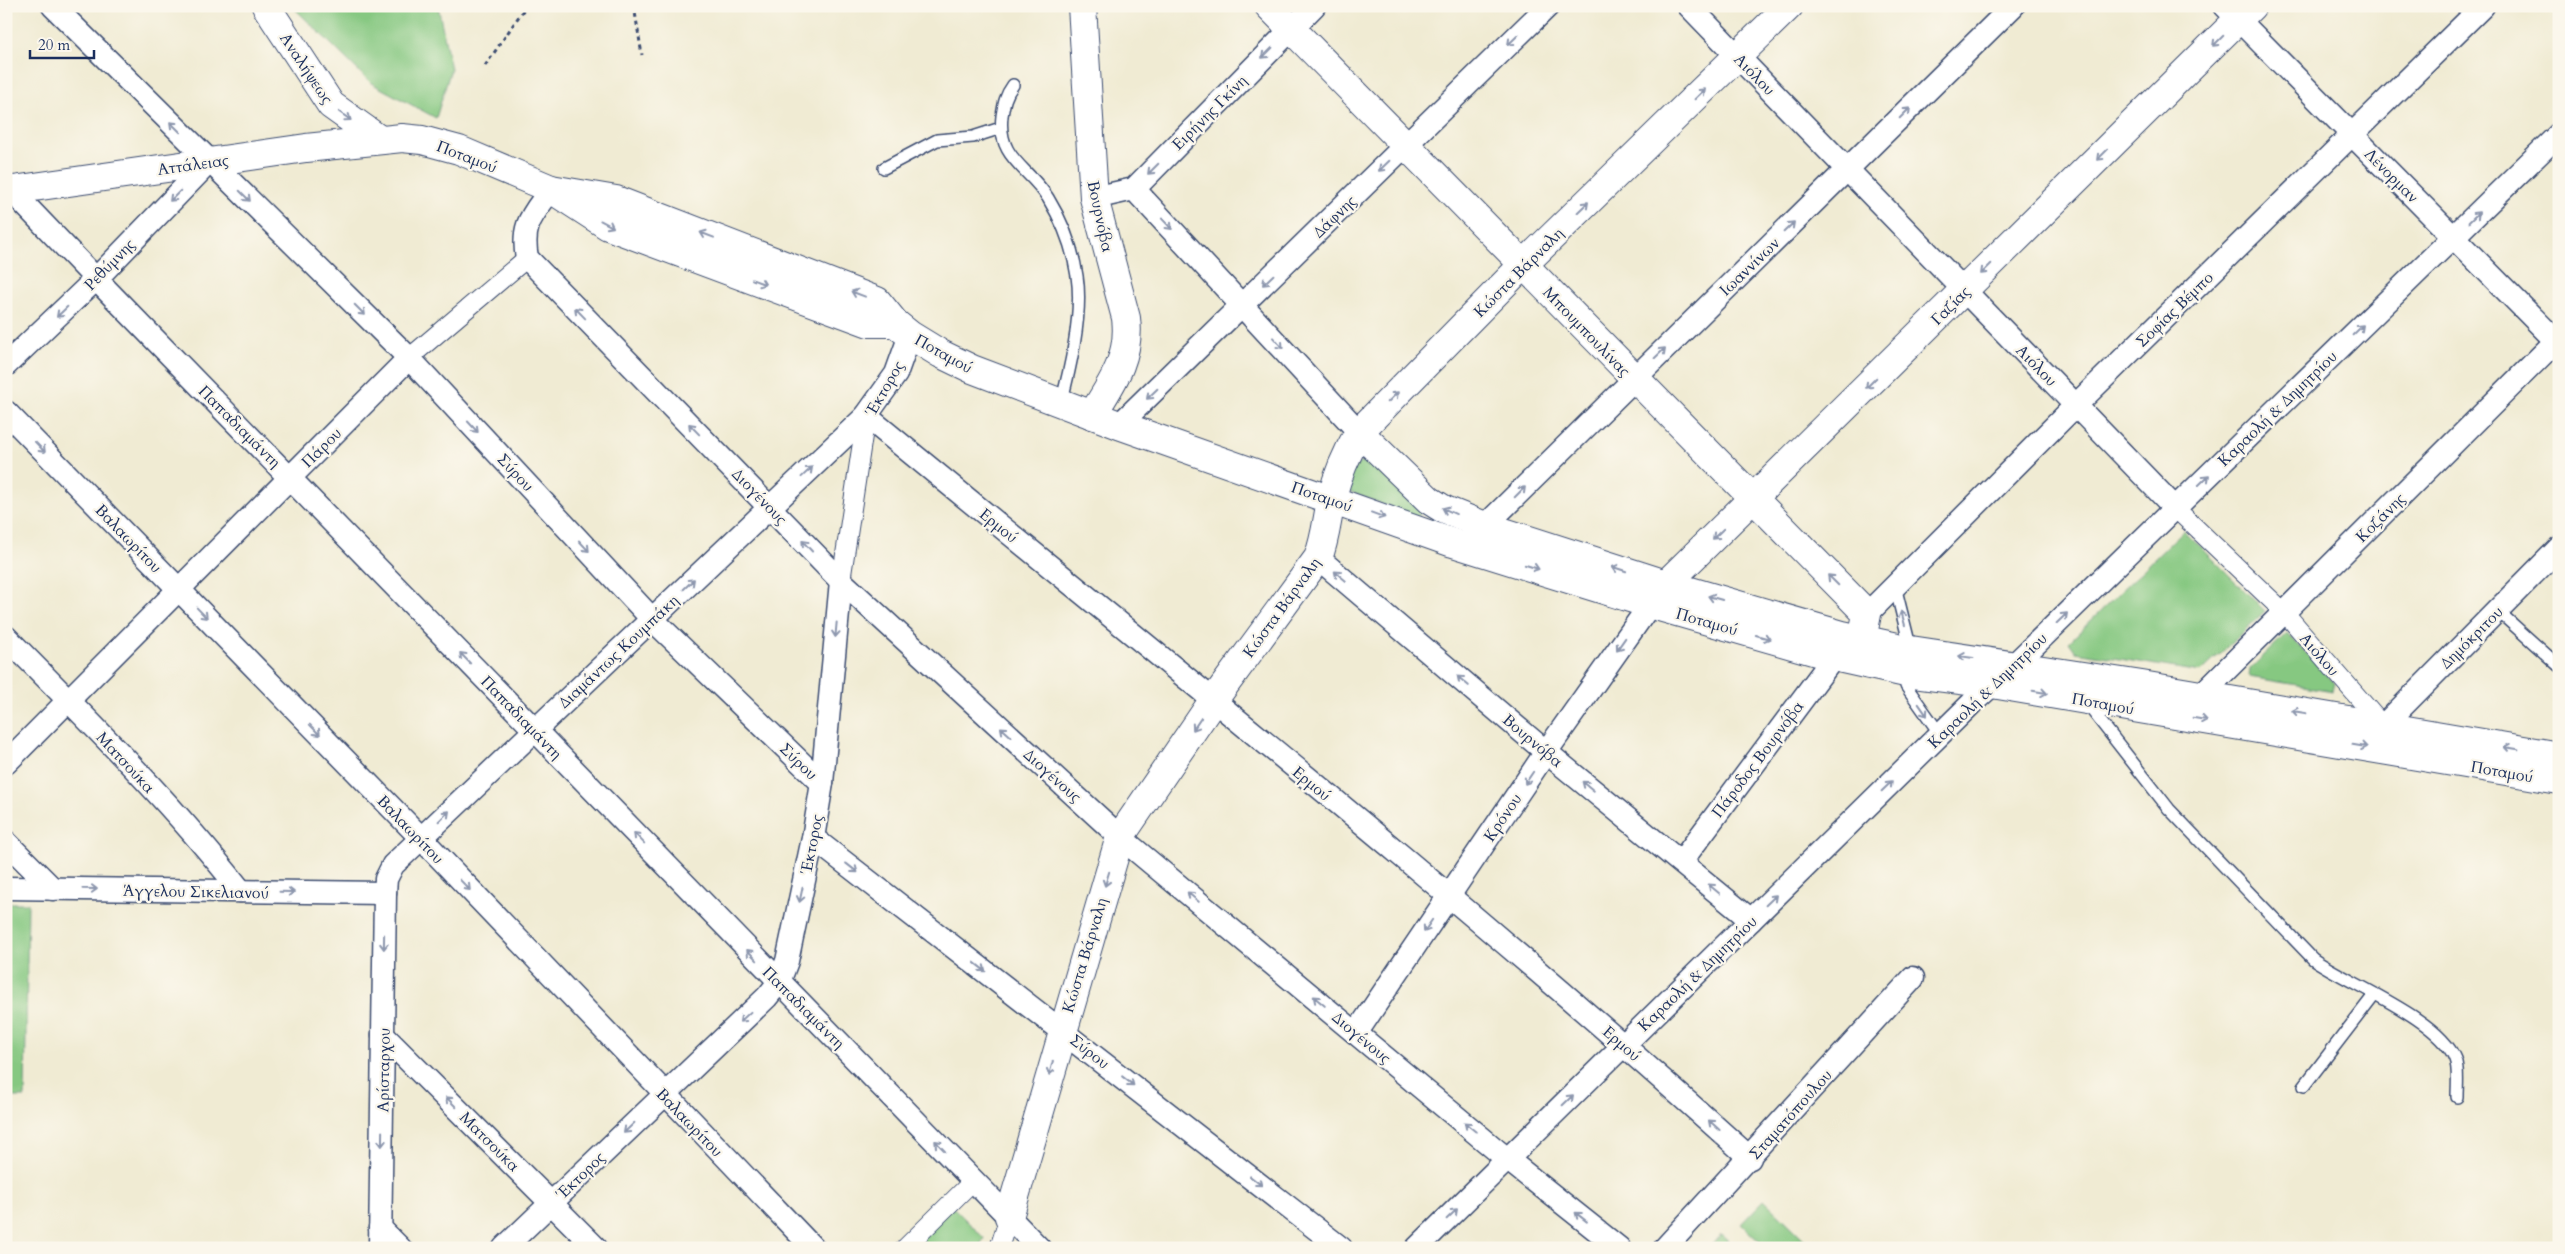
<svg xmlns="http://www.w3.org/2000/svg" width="2565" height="1254" font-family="Cardo,serif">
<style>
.green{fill:#86c881;stroke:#507c70}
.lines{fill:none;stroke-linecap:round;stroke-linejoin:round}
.service-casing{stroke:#3b4b70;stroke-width:14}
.pedestrian-casing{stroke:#3b4b70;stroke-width:20}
.minor-casing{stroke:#3b4b70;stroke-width:25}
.tertiary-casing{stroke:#3b4b70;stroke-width:30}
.path{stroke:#3b4b70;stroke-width:3;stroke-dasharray:4 4;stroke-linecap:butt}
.service{stroke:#fff;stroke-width:11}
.pedestrian{stroke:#fff;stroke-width:18}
.minor{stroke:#fff;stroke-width:22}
.tertiary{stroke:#fff;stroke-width:28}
.oneway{stroke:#8d97ae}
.labels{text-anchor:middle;stroke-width:4.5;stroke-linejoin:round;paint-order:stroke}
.street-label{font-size:16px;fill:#1b2f5e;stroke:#fbf7ec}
</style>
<rect width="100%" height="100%" fill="#fbf7ec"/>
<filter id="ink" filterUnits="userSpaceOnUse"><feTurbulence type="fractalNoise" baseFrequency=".02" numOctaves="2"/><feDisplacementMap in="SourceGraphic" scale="10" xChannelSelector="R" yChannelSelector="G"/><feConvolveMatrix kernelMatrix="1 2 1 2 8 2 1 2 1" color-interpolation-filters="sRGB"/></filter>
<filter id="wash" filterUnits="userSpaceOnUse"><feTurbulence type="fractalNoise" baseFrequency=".0096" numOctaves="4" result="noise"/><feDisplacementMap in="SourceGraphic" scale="20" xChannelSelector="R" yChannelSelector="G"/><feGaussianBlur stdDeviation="1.12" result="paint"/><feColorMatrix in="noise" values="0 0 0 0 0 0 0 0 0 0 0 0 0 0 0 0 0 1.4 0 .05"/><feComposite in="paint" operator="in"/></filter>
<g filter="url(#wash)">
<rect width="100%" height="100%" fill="#f0ebd3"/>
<!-- green -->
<g class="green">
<path d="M292,6H438L451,69L436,118L371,83Z"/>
<path d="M1364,462H1371L1419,509L1420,515L1417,518L1348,491L1346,485L1357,464Z"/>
<path d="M2184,530L2265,611L2201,672L2076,652L2069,642Z"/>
<path d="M2287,633L2335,683L2333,691L2249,677L2250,669Z"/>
<path d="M6,903H28L25,1097H6Z"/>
<path d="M1764,1200L1810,1245L1808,1248H1766L1741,1224Z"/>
<path d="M952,1206L984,1238L979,1248H909Z"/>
<path d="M1721,1234L1736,1248H1709Z"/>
</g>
</g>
<g filter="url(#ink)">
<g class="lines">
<defs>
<g id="service">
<path d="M1013,85C1005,96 1004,103 1002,116C997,159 1029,167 1048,198C1062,221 1073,249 1077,276C1083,314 1071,366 1061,403"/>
<path d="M884,168L937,140L973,137L1001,128"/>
<path d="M1895,586L1911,650"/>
<path d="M2498,611L2559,666"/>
<path d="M1906,686L1940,734"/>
<path d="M2087,704L2169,809L2313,959C2349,984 2440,1019 2455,1059C2459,1069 2457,1085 2457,1097"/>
<path d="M2304,1086L2374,995"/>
</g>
<g id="pedestrian">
<path d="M409,358L527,258"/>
<path d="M2175,508L2285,613L2383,726"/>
<path d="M841,581L866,416"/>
<path d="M905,1248L974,1180"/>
<path d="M999,1248L1009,1217"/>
</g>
<g id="minor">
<path d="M53,6L409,358L652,619L822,783"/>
<path d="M1689,6L2175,508"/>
<path d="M2225,6L2559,344"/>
<path d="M6,185L96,279L1039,1248"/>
<path d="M551,189C532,216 521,224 527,258L841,581L1120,837L1507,1159L1619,1248"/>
<path d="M1134,189L1359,432"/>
<path d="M1094,198L1134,189L1314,6"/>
<path d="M6,365L96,279L210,161"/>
<path d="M6,412L421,838L813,1248"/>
<path d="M866,416C1163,660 1465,900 1750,1158"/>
<path d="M1119,425L1548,6"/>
<path d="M1485,526L2013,6"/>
<path d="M1318,558L1546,752L1751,920"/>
<path d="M1867,614L2076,405L2483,6"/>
<path d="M6,637C87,719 170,801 241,891"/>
<path d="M2201,695L2559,338"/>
<path d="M2383,726L2559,548"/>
<path d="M6,763L409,358"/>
<path d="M813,838L1341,1248"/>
<path d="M6,842L53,889"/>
<path d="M1681,862L1834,657"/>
<path d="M6,888L385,893"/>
<path d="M1357,1032L1546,752L1659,592"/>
<path d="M383,1035L596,1248"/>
<path d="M380,1228L400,1248"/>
<path d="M380,1248L385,893L386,879L393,865L866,416L896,374L910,335"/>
<path d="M504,1248L767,997L779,982L787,961L813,838L822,783L841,581"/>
<path d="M1417,1248L1971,704L2015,664L2559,134"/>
<path d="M1665,1248L1913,978"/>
</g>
<g id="tertiary">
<path d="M266,6L331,105L380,140"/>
<path d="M1082,6L1094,198L1126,318C1131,357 1112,383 1092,415"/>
<path d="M1269,6L1867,614L1862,640"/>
<path d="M551,189L616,200L877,301L895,323L910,335L941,354L972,369L1119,425L1453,543L1649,604L1834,657L1906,673L1992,684L2559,780"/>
<path d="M6,191L306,148L402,138L422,140L459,150L551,189L608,226L869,323H895"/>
<path d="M1359,432L1429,500L1445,510L1485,526L1666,584L1842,635L1911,650L2142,685L2559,756"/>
<path d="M1666,584L2252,6"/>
<path d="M1009,1217L1120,837L1213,701L1318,558C1326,538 1327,517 1332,497C1338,473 1347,453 1359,432L1523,265L1789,6"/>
</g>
</defs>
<!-- service casing -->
<use href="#service" class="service-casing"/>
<!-- pedestrian casing -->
<use href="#pedestrian" class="pedestrian-casing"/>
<!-- minor casing -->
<use href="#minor" class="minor-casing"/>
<!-- tertiary casing -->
<use href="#tertiary" class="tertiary-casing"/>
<!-- path -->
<g class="path">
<path d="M634,6L642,55"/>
<path d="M485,66L526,6"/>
</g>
<!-- service -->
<use href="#service" class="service"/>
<!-- pedestrian -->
<use href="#pedestrian" class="pedestrian"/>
<!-- minor -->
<use href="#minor" class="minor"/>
<!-- tertiary -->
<use href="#tertiary" class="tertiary"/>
</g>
<!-- one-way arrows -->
<defs><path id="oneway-shaft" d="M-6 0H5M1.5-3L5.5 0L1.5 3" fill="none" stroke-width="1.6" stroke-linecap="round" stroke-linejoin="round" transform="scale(1.25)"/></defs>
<g class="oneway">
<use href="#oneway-shaft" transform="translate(1513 40) rotate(136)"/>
<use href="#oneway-shaft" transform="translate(2218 41) rotate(135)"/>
<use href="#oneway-shaft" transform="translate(1267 53) rotate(135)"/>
<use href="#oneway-shaft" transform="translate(1700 94) rotate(-44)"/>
<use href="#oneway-shaft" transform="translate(1905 113) rotate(-45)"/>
<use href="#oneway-shaft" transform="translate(345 116) rotate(35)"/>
<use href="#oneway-shaft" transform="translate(175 127) rotate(-135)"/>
<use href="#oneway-shaft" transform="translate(2102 155) rotate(135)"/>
<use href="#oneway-shaft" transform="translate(1384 166) rotate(136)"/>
<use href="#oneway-shaft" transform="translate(1153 169) rotate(135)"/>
<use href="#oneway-shaft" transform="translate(175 196) rotate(135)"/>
<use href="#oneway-shaft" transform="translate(245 196) rotate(45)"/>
<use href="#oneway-shaft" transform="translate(1583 207) rotate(-44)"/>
<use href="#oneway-shaft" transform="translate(2474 217) rotate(-44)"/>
<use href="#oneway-shaft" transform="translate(607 224) rotate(28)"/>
<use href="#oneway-shaft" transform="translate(1167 224) rotate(47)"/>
<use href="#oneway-shaft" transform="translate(1789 227) rotate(-44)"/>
<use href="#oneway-shaft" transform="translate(707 235) rotate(-159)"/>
<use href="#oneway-shaft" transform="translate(1986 269) rotate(135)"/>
<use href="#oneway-shaft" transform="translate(1268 280) rotate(136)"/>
<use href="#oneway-shaft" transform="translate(759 282) rotate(21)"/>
<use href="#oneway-shaft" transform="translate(858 294) rotate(-159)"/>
<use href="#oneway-shaft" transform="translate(360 310) rotate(45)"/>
<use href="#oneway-shaft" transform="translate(62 312) rotate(136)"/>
<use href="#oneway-shaft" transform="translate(580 313) rotate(-134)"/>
<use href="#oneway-shaft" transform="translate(2358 330) rotate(-44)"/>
<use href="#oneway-shaft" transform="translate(1278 343) rotate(48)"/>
<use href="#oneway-shaft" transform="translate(1660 353) rotate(-44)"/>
<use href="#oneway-shaft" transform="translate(1871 383) rotate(135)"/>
<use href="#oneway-shaft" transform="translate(1152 394) rotate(136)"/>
<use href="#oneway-shaft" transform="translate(1393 397) rotate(-45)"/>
<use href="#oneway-shaft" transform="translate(473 427) rotate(47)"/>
<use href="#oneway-shaft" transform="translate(694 429) rotate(-134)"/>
<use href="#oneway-shaft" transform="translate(40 447) rotate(46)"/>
<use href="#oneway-shaft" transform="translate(807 472) rotate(-43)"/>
<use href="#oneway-shaft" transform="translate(2204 480) rotate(-44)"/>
<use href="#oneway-shaft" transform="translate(1520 492) rotate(-45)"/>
<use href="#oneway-shaft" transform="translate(1449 511) rotate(-156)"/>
<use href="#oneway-shaft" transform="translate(1378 515) rotate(20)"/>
<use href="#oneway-shaft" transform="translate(1718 534) rotate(136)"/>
<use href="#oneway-shaft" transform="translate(584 546) rotate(47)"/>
<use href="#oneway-shaft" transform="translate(807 546) rotate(-133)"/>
<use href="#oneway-shaft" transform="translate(1532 567) rotate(17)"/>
<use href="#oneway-shaft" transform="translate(1619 569) rotate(-162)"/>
<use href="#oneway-shaft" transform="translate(1340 576) rotate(-140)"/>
<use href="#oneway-shaft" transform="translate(1833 580) rotate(-135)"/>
<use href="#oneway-shaft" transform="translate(689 584) rotate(-44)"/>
<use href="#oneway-shaft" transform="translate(1715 598) rotate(-164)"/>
<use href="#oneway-shaft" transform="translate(202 613) rotate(46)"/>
<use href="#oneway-shaft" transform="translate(1903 618) rotate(-105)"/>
<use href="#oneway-shaft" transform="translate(2062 618) rotate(-44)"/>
<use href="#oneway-shaft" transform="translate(836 630) rotate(95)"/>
<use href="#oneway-shaft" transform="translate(1763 637) rotate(16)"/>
<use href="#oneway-shaft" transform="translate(1621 644) rotate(125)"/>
<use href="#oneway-shaft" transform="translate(1966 657) rotate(-172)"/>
<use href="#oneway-shaft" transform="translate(465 658) rotate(-134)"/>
<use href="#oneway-shaft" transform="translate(1463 681) rotate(-140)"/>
<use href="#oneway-shaft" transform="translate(2040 692) rotate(10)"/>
<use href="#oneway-shaft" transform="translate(1923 710) rotate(55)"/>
<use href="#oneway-shaft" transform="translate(2299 712) rotate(-170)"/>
<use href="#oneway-shaft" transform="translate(2200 719) rotate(10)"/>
<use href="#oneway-shaft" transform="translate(1197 724) rotate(124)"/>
<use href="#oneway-shaft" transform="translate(315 730) rotate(46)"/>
<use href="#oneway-shaft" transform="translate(1006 732) rotate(-138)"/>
<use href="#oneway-shaft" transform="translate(2360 746) rotate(10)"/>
<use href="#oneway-shaft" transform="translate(2511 748) rotate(-170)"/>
<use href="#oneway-shaft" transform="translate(1529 778) rotate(124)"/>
<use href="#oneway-shaft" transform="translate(1588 786) rotate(-141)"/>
<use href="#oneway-shaft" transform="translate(1887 786) rotate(-44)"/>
<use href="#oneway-shaft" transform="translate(444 816) rotate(-44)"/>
<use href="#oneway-shaft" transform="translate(639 838) rotate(-134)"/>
<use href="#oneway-shaft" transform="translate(852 868) rotate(38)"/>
<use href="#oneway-shaft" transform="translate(1107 879) rotate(107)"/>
<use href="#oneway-shaft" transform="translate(465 885) rotate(46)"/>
<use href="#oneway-shaft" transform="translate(90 889) rotate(1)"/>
<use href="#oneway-shaft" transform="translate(1714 889) rotate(-140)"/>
<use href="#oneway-shaft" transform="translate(287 892) rotate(1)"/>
<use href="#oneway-shaft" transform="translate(801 895) rotate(102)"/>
<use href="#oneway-shaft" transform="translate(1193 897) rotate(-140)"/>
<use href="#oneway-shaft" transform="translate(1771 900) rotate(-44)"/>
<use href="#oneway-shaft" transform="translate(1428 926) rotate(124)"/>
<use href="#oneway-shaft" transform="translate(384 942) rotate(91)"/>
<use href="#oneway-shaft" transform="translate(752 955) rotate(-134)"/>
<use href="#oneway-shaft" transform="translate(980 967) rotate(38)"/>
<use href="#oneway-shaft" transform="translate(1319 1001) rotate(-140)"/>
<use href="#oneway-shaft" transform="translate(745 1017) rotate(137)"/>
<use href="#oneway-shaft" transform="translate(1051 1068) rotate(105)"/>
<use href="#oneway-shaft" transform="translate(1128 1081) rotate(38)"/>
<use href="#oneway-shaft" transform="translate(1568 1100) rotate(-44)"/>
<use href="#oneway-shaft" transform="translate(451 1102) rotate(-135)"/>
<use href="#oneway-shaft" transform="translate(1714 1125) rotate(-138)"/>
<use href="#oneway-shaft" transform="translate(1470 1127) rotate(-140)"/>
<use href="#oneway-shaft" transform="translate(629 1128) rotate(136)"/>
<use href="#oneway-shaft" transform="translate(382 1139) rotate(91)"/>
<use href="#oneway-shaft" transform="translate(940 1146) rotate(-134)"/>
<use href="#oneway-shaft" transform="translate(1256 1181) rotate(38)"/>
<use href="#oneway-shaft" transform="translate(1452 1214) rotate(-44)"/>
<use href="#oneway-shaft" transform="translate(1581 1217) rotate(-142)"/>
</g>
</g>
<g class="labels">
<!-- street labels -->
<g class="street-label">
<text transform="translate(307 68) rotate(56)" y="6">Αναλήψεως</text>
<text transform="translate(1755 74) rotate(46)" y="6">Αιόλου</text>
<text transform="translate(1209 112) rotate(-45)" y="6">Ειρήνης Γκίνη</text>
<text transform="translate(467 156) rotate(21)" y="6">Ποταμού</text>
<text transform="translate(193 164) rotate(-8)" y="6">Αττάλειας</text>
<text transform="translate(2392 175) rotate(45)" y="6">Λένορμαν</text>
<text transform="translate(1101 216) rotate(78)" y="6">Βουρνόβα</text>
<text transform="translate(1334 216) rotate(-44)" y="6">Δάφνης</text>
<text transform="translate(109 264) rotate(-46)" y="6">Ρεθύμνης</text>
<text transform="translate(1749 266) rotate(-44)" y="6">Ιωαννίνων</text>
<text transform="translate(1518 272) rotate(-45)" y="6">Κώστα Βάρναλη</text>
<text transform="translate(1950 305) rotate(-45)" y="6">Γαζίας</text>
<text transform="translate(2174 309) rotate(-44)" y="6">Σοφίας Βέμπο</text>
<text transform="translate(1587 331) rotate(46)" y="6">Μπουμπουλίνας</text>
<text transform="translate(944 353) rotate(29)" y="6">Ποταμού</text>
<text transform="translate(2037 365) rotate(46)" y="6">Αιόλου</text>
<text transform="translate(884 388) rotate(-60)" y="6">Έκτορος</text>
<text transform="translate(2277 408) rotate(-44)" y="6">Καραολή &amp; Δημητρίου</text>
<text transform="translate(240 426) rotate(45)" y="6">Παπαδιαμάντη</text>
<text transform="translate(321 447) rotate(-45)" y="6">Πάρου</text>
<text transform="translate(516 472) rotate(47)" y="6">Σύρου</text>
<text transform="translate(760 496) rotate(46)" y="6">Διογένους</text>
<text transform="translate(1322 496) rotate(19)" y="6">Ποταμού</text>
<text transform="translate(2380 517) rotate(-45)" y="6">Κοζάνης</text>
<text transform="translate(999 525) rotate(39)" y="6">Ερμού</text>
<text transform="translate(129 538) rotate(46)" y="6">Βαλαωρίτου</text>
<text transform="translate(1281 607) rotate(-54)" y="6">Κώστα Βάρναλη</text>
<text transform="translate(1707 621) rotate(16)" y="6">Ποταμού</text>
<text transform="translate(2471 637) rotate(-45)" y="6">Δημόκριτου</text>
<text transform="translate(618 651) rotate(-43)" y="6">Διαμάντως Κουμπάκη</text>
<text transform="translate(2320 654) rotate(49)" y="6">Αιόλου</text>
<text transform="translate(1987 690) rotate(-44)" y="6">Καραολή &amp; Δημητρίου</text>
<text transform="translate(2103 703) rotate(10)" y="6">Ποταμού</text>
<text transform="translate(522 717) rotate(46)" y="6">Παπαδιαμάντη</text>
<text transform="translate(1533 740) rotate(40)" y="6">Βουρνόβα</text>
<text transform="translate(1757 759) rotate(-53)" y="6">Πάροδος Βουρνόβα</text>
<text transform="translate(799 761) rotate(44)" y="6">Σύρου</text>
<text transform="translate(126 762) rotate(47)" y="6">Ματσούκα</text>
<text transform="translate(2502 771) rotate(10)" y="6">Ποταμού</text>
<text transform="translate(1053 775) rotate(42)" y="6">Διογένους</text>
<text transform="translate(1312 783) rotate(40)" y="6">Ερμού</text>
<text transform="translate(1502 817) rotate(-56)" y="6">Κρόνου</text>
<text transform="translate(411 829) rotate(46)" y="6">Βαλαωρίτου</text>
<text transform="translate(811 844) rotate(-79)" y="6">Έκτορος</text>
<text transform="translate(196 891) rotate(1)" y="6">Άγγελου Σικελιανού</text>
<text transform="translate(1084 955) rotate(-73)" y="6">Κώστα Βάρναλη</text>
<text transform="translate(1697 973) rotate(-44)" y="6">Καραολή &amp; Δημητρίου</text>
<text transform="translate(804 1007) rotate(45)" y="6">Παπαδιαμάντη</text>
<text transform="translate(1362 1037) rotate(40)" y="6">Διογένους</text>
<text transform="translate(1622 1043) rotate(41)" y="6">Ερμού</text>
<text transform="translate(1090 1051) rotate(38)" y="6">Σύρου</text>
<text transform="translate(383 1070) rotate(-89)" y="6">Αρίσταρχου</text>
<text transform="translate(1790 1114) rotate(-48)" y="6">Σταματόπουλου</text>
<text transform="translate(690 1122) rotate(46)" y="6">Βαλαωρίτου</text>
<text transform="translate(490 1141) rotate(45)" y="6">Ματσούκα</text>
<text transform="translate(580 1175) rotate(-44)" y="6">Έκτορος</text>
</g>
</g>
<!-- margin -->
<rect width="2565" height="1254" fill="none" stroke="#fbf7ec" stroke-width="25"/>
<!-- scale -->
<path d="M30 50v8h64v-8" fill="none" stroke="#1b2f5e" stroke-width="2.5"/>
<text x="38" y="50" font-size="15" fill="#1b2f5e" stroke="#fbf7ec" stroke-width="4" paint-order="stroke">20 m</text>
</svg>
